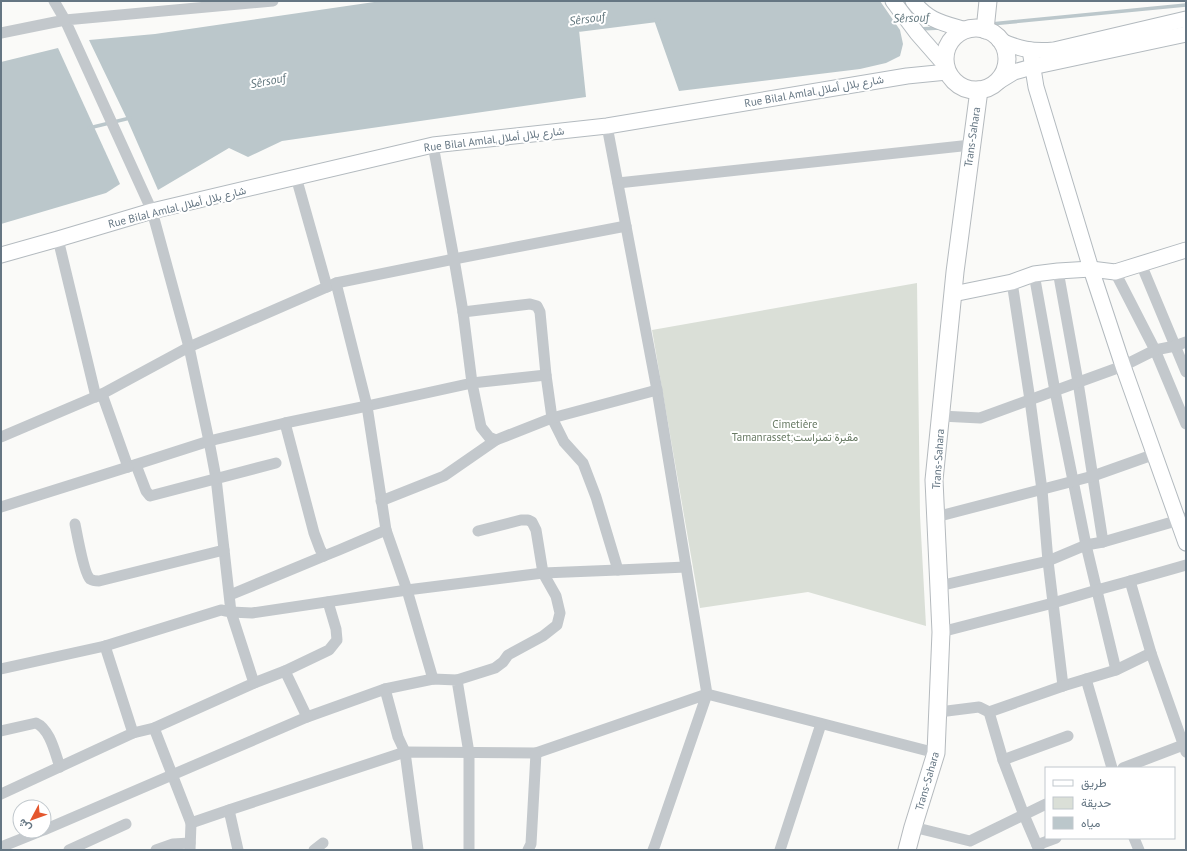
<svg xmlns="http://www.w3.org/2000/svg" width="1187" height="851" font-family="'PT Sans',Vazirmatn,sans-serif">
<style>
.green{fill:#dadfd7}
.water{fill:#bbc7cb}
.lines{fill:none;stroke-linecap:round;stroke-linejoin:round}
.stream{stroke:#bbc7cb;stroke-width:3.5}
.secondary-casing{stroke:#b3babf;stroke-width:17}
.primary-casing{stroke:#b5babe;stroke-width:19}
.street{stroke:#c3c8cc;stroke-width:11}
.secondary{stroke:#fff;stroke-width:15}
.primary{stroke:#fff;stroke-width:17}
.labels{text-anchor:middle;stroke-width:4;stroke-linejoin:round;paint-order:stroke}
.street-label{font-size:11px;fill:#657683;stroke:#fff}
.park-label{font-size:11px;fill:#687a64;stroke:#fff}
.water-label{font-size:12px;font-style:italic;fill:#60757c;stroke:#fff}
</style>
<rect width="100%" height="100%" fill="#fafaf8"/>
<!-- green -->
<path class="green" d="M917,283L920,515L926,626L808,592L700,608L652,330Z"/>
<!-- water -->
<g class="water">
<path d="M381,1H880L900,30L903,44L900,56L886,63L860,69L679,91L654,20L579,30L586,97L282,141L248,157L229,148L158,190L127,119L89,40L155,34Z"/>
<path d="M58,48L120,184L106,193L1,224V62Z"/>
</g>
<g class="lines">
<!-- stream -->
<g class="stream">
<path d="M991,24L1186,5"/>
<path d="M919,29L941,28"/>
<path d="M580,30L659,20"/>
<path d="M89,128L130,118"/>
</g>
<defs>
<g id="secondary">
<path d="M893,1L917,33L945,65"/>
<path d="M913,1C928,21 943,23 966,30"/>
<path d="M999,40C1019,49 1032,52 1054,50L1186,19"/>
<path d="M1030,50L1036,87L1091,269L1123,366L1186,543"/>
<path d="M996,83L1014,72L1032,67L1186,34"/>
<path d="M1,255L58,239L152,211L433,145L607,126L907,76L947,72"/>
<path d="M953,294L1012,282L1034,274L1058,271L1091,269L1115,272L1186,250"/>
</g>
<g id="primary">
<circle cx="976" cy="59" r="31"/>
<path d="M985,30L988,1"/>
<path d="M907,850L913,827L936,753L941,632L934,480L955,272L979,90"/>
</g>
</defs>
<!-- secondary casing -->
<use href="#secondary" class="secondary-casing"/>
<!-- primary casing -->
<use href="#primary" class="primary-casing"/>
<!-- street -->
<g class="street">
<path d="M273,1L65,20L152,211L189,347L336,283L454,259L463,312L472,383L367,406L386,530L407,590L543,573L618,570"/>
<path d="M1,33L65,20L54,1"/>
<path d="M607,126L657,390L707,694L936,753"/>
<path d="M433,145L454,259L626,226"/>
<path d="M296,177L327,287"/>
<path d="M618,183L971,145"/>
<path d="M58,239L96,397"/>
<path d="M1141,264L1186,372"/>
<path d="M1058,271L1078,382L1103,542L1186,518"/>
<path d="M1115,272L1155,350L1186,424"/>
<path d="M1034,274L1055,391L1086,545L1103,542"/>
<path d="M1012,282L1030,400L1042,490L1048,561L1063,686L1116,670L1151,653"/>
<path d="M463,312L530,304L537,306L540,312L546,375L552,418L564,442L583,463L596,497L618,570L686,567"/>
<path d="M546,375L472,383L481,427L489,437L496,440L552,418L657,390"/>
<path d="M102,394L128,467L209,441L216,478L231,612L252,613L407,590L433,679"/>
<path d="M941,416L980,418L1123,366L1155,350L1175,346L1186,342"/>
<path d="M285,423L314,533L320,549L324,556L339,550L386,530"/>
<path d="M1,437L102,394L189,347L209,441L285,423L367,406L336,283"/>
<path d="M136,465L146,491L150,496L276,463"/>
<path d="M381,501L444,476L496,440"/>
<path d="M1,507L128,467"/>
<path d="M936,517L1093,476L1155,454"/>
<path d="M75,524C77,534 84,574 90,579C93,581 96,581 99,581L224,550"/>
<path d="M1186,565L1130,581L1151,653L1186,752"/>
<path d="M939,586L1048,561L1086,545L1116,670"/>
<path d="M230,595L324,556"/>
<path d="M941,632L1053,603L1097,590L1130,581"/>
<path d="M1,669L105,646L221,610L231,612L254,683L154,728L133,733"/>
<path d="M285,671L329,650L337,640L336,629L328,602"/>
<path d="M1086,679L1112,768"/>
<path d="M457,680L495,668L503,662L508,655L543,636L557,625L560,613L556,596L543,573L536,530L532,522L528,520H521L478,531"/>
<path d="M254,683L285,671L307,717L385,689L398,737L405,752L418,850"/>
<path d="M385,689L433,679L457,680L469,753V850"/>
<path d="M939,712L979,707L989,712L1003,760L1024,815L1039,850"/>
<path d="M989,712L1063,686"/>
<path d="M154,728L191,823L190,850"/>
<path d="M1,731L36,723C50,729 55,753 60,767"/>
<path d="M1003,760L1068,736"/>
<path d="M1123,768L1186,744"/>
<path d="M1,794L133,733L105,646"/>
<path d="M229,810L238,850"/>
<path d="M191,823L229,810L405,752L536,753L707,694L655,845L653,850"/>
<path d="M913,827L970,841L1046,804"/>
<path d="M44,830L307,717"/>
<path d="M1134,838L1139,850"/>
<path d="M1037,845L1056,838"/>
<path d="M1,847L41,831"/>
<path d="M69,850L126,824"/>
<path d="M156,850L173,844L190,843"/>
<path d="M314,850L323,843"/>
<path d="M528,850L531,844L536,753"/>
<path d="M780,850L821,724"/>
</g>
<!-- secondary -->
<use href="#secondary" class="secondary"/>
<!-- primary -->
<use href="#primary" class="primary"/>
</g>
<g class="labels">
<!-- street labels -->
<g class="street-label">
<text transform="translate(814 91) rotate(-10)" y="4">Rue Bilal Amlal,شارع بلال أملال</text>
<text transform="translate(972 137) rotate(-82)" y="4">Trans-Sahara</text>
<text transform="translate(494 139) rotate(-7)" y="4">Rue Bilal Amlal,شارع بلال أملال</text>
<text transform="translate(177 207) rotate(-14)" y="4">Rue Bilal Amlal,شارع بلال أملال</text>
<text transform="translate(938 459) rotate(-86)" y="4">Trans-Sahara</text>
<text transform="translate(927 781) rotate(-74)" y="4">Trans-Sahara</text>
</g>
<!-- park labels -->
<g class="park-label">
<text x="795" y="428">Cimetière<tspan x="795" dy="13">Tamanrasset;مقبرة تمنراست</tspan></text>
</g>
<!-- water labels -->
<g class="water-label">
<text transform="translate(911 18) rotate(-2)" y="4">Sêrsouf</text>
<text transform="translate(587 19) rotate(-8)" y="4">Sêrsouf</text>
<text transform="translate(268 81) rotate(-11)" y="4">Sêrsouf</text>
</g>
</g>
<!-- border -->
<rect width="1187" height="851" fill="none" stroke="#657683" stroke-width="4"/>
<!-- legend -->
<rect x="1045" y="767" width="130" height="72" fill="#ffffff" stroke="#c1c8cd"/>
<rect x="1053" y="780" width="20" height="6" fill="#ffffff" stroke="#c1c8cd"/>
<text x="1081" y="787" font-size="12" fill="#657683">طريق</text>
<rect x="1053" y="797" width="20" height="12" fill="#dadfd7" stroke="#c1c8cd"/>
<text x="1081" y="807" font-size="12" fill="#657683">حديقة</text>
<rect x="1053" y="817" width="20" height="12" fill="#bbc7cb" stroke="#c1c8cd"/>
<text x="1081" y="827" font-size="12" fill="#657683">مياه</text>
<!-- north arrow -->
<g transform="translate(32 819) rotate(229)"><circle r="19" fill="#ffffff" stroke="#c1c8cd"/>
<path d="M0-3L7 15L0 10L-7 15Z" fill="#e4572e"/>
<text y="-6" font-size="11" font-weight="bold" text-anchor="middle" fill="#657683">ش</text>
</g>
</svg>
